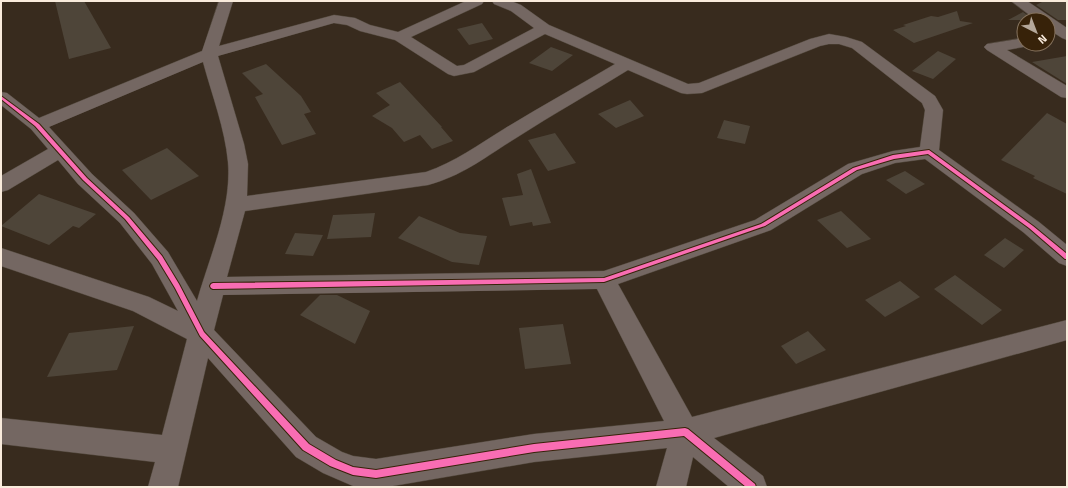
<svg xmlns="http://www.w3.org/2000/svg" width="1068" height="488" font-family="'Titillium Web',sans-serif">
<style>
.building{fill:#4e4539}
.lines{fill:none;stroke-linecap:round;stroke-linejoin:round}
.minor-casing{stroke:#50463a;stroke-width:1}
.minor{fill:#746762;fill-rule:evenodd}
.cycleway-casing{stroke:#372209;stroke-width:2}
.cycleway{fill:#f96db3;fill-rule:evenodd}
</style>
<rect width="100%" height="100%" fill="#382b1e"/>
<!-- building -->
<g class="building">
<path d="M55,1H84L111,48L69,59Z"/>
<path d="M1044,1H1067V20H1058L1036,5Z"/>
<path d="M957,11L960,21L973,23L914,43L893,30L906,26L903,25L931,16L938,17Z"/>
<path d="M1023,12L1034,20H1008Z"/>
<path d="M482,23L493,39L469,45L457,29Z"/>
<path d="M551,47L573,55L552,71L529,63Z"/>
<path d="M938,51L956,59L933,79L912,71Z"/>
<path d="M1067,56V84L1032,62Z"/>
<path d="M266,64L301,96L311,112L304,114L316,134L282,145L255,97L263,94L242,73Z"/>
<path d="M400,82L442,127H441L453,141L432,149L420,135L404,142L392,128L372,116L390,105L376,93Z"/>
<path d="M630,100L644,116L616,128L598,114Z"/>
<path d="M1047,113L1067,124V194L1033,178L1035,176L1001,160Z"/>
<path d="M724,120L750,126L745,144L717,138Z"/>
<path d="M555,133L576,163L548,171L528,140Z"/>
<path d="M167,148L199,176L151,200L122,170Z"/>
<path d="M531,169L551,223L533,226L532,222L510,226L502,198L523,195L517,174Z"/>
<path d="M905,171L925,184L906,194L886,180Z"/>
<path d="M39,194L96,214L79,228L73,226L49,245L1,226Z"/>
<path d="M841,211L855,224L871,239L847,248L817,220Z"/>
<path d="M375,213L371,237L327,239L333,215Z"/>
<path d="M419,216L460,233L487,236L479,265L452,262L398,238Z"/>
<path d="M295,233L323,235L313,256L285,254Z"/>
<path d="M1005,238L1024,250L1004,268L984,255Z"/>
<path d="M955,275L963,281L1002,310L982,325L934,289Z"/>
<path d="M900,281L920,297L885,317L865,300Z"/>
<path d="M320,295H337L370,311L355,344L300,315Z"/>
<path d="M563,324L571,364L525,369L519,328Z"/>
<path d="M134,326L117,370L47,377L69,333Z"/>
<path d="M808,331L826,350L796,364L781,346Z"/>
</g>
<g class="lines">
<defs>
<g id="minor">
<path d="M219,1H233L219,46L334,15L355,18L370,25L398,32L466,1H484L482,4L411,37L457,66L464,65L534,28L511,11L494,4L492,1H511L521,5L549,25L688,84L699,83L810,39L829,34L846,37L862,42L935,96L943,110L939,150L1039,222L1067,245V266L1059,263L1023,232L925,159L895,163L862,174L771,230L618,284L692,417L1067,320V340L714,438L763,476L767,487H729L693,457L686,487H656L667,448L534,462L387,487L353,486L323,473L296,457L208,358L178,487H148L155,462L1,444V418L162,435L187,339L133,311L1,266V248L149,297L178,311L152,264L120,223L78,184L58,160L8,190L1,192V176L48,149L31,129L1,105V92L7,93L39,118L202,51ZM334,23L347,25L360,31L395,40L448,74L454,76L474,72L545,34L615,64C578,86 540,107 504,129C478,145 455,162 426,172L247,196L248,164L244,144L218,56ZM829,44H839L852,48L922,103L925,110L920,147L893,151L848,164L755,220L604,271L227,277L245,211L428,185C464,175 485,157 516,138C553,114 591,93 628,70L681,93L687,94L702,93L820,46ZM203,62C212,95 225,129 228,162C232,208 209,258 197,301L168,252L134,213L92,174L49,127ZM597,289L664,421L534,434L376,459L353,456L342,452L316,437L214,330L223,295Z"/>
<path d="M1011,1H1027L1067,28V40L1062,38L1048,29V20H1036Z"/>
<path d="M1024,38V44H1031L1029,46L1007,50L1067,86V98L1061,97L987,50L984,47L987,44Z"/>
</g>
</defs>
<!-- minor casing -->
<use href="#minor" class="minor-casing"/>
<!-- minor -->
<use href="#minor" class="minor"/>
<defs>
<g id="cycleway">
<path d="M1,96L39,124L87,178L129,217L162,256L179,284L204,332L309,444L336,460L353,467L376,470L534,444L685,428L688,429L755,484L756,487H746L684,436L534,452L376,478L353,475L330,466L303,450L200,336L175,288L158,260L125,219L83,180L35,126L1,99Z"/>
<path d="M929,150L1033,226L1067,254V259H1065L1029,228L928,154L894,159L857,170L765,226L604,282L213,289L211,288L210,286L211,284L213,283L604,278L761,224L853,168L893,155Z"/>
</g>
</defs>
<!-- cycleway casing -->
<use href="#cycleway" class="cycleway-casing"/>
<!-- cycleway -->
<use href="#cycleway" class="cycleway"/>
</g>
<!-- border -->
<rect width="1068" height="488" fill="none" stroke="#f9ebdc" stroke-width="4"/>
<!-- north arrow -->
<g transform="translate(1036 32) rotate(138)"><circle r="19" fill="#372209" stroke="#85725d"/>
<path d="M0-3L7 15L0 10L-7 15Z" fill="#b5a89a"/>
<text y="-6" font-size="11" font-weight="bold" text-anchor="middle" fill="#f9ebdc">N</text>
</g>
</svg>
